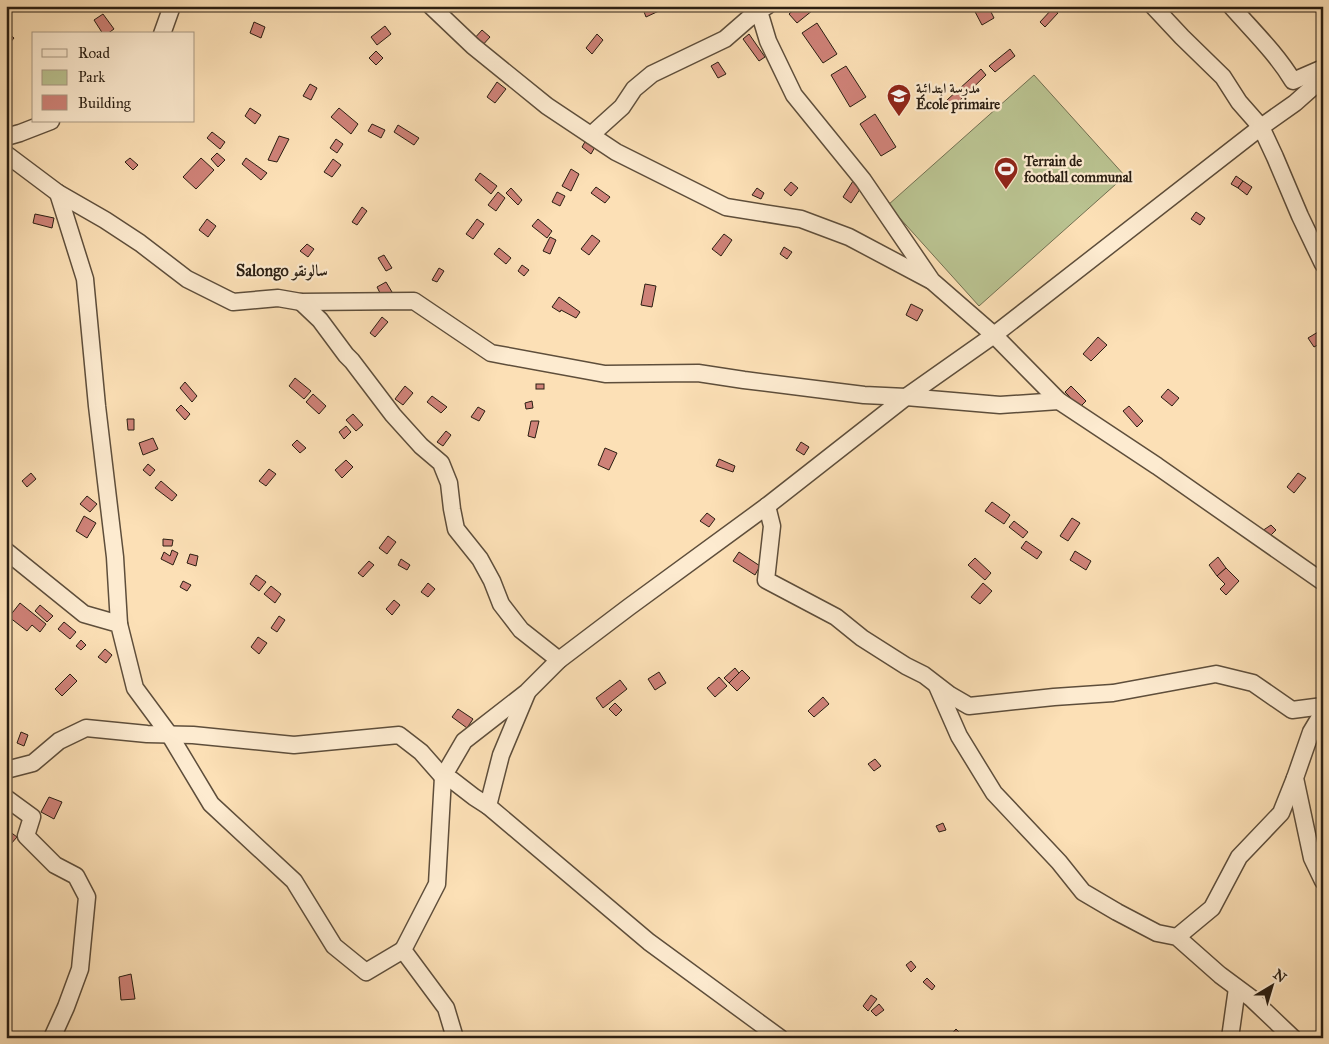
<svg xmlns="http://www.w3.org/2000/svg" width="1329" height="1044" font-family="'IM FELL Great Primer',Amiri,serif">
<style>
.green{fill:#bac391;stroke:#727052}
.building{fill:#cf8278;stroke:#2a1e12}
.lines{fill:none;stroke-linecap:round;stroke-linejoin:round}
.minor-casing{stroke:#5e4e3b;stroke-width:19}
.minor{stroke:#fdebd0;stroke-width:16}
.labels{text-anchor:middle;stroke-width:4.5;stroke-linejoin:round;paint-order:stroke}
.poi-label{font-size:14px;font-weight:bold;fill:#2a1e12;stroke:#fdebd0;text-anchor:start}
.quarter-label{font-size:16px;font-weight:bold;fill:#2a1e12;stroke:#fdebd0}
</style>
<rect width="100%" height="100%" fill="#fce0b6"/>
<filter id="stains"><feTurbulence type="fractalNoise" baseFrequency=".004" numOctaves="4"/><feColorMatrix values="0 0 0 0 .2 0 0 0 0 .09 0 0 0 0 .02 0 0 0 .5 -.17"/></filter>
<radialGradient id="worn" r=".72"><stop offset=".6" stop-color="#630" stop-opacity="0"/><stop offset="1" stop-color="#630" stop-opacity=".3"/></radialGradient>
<!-- green -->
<path class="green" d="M1034,75L1125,176L979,306L888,205Z"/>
<!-- building -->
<g class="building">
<path d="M649,6H659L661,10L646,17L643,9Z"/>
<path d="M798,6H818L797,23L789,14Z"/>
<path d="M972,6H988L994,18L982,25Z"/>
<path d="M1052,9L1058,13L1045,27L1040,22Z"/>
<path d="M103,14L114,29L107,34H103L94,20Z"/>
<path d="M254,22L265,27L261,38L250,33Z"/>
<path d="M817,23L837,54L823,63L802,33Z"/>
<path d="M385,26L391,34L377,45L371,37Z"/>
<path d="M482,30L490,37L481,47L473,40Z"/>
<path d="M9,34L14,38L9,44L6,42V38Z"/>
<path d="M597,34L603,40L592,54L586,48Z"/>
<path d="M749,34L765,57L759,61L743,39Z"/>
<path d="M1010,49L1015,56L995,72L989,66Z"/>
<path d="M376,51L383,58L376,65L369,58Z"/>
<path d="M718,62L726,74L718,78L711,66Z"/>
<path d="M846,66L866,97L850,107L831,75Z"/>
<path d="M981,69L986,75L953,107L947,100Z"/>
<path d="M497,82L506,89L495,103L487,97Z"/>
<path d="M310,84L317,88L311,100L303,96Z"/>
<path d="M250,108L261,115L255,124L245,116Z"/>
<path d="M339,108L358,124L351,134L331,117Z"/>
<path d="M875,114L896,147L881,156L860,124Z"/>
<path d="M372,124L385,130L381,138L368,131Z"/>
<path d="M398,125L419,138L414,145L394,132Z"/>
<path d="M212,132L225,142L220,149L207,138Z"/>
<path d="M279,136L289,139L277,162L268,160Z"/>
<path d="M336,139L343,144L337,153L330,148Z"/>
<path d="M586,140L595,147L591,154L582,147Z"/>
<path d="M217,153L225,160L218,167L211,159Z"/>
<path d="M130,158L138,165L133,170L125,162Z"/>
<path d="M201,158L214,170L196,189L183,177Z"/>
<path d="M246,158L267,173L261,180L242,164Z"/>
<path d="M333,159L341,165L332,177L324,172Z"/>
<path d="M571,169L579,174L571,191L562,186Z"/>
<path d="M480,173L497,186L491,194L475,180Z"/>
<path d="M1236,176L1243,181L1238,188L1231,184Z"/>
<path d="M853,181L862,186L851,203L843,197Z"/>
<path d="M1243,181L1252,187L1247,195L1238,188Z"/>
<path d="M791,182L798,188L791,196L784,190Z"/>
<path d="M596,187L610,197L605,203L591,193Z"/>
<path d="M511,188L522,200L518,205L506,193Z"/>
<path d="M757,188L764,193L761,199L752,195Z"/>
<path d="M498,192L505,198L496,211L488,205Z"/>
<path d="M557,192L565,196L560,206L552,202Z"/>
<path d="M362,207L367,211L357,225L352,222Z"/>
<path d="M1196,212L1205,218L1200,225L1191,219Z"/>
<path d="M35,214L54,218L52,228L33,223Z"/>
<path d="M207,219L216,226L208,237L199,230Z"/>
<path d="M477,219L484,224L473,239L466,234Z"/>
<path d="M538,219L552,231L547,238L532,226Z"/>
<path d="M724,234L732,240L721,256L712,249Z"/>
<path d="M592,235L600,241L589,255L581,249Z"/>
<path d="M550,237L556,240L550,254L543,251Z"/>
<path d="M307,244L314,249L308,257L300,251Z"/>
<path d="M784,247L792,252L787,259L780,254Z"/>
<path d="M499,248L511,258L506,264L494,254Z"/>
<path d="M384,255L392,268L386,271L378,258Z"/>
<path d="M522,265L529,270L524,276L518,271Z"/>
<path d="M439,268L444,271L437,282L432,280Z"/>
<path d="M386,282L392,292L382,297L377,287Z"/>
<path d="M645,284L656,286L652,307L641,305Z"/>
<path d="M559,297L580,312L576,318L561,310L560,312L552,307Z"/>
<path d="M911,304L923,310L917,321L906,315Z"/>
<path d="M382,317L388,322L375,337L370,333Z"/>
<path d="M1323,329V342L1314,347L1308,338Z"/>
<path d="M1098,337L1107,345L1091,361L1083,354Z"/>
<path d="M295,378L311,391L304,399L289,386Z"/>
<path d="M185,382L197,396L192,402L180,388Z"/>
<rect x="536" y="384" width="8" height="5"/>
<path d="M405,386L413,393L403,405L395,399Z"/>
<path d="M1071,386L1086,401L1080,407L1065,392Z"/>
<path d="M1168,389L1179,398L1172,406L1161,397Z"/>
<path d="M313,394L326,406L319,414L306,402Z"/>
<path d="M432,396L447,407L441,413L427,402Z"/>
<path d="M532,401L533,408L526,409L525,403Z"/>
<path d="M181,405L190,414L185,420L176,410Z"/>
<path d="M1129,406L1143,421L1137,427L1123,411Z"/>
<path d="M478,407L485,411L479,421L471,417Z"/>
<path d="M353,414L363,425L356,431L346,420Z"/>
<path d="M127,419H134V430H128Z"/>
<path d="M531,421H539L535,438L528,436Z"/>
<path d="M346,426L351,432L344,439L339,432Z"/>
<path d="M446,431L451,435L443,446L437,442Z"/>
<path d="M153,438L158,449L143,455L139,443Z"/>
<path d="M297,440L306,448L300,453L292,445Z"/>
<path d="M801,442L809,447L804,455L796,450Z"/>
<path d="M605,448L617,453L609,470L598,465Z"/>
<path d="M719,459L735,466L733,472L716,466Z"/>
<path d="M346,460L353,467L342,478L335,470Z"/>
<path d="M148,464L155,470L150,476L143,470Z"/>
<path d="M269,469L276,474L266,486L259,481Z"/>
<path d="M31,473L36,479L27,487L22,481Z"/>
<path d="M1298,473L1306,478L1294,493L1287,487Z"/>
<path d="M161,481L177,495L172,501L155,488Z"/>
<path d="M87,496L97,504L90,512L80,504Z"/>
<path d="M992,502L1010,515L1004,524L985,511Z"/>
<path d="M707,513L715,519L709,527L700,521Z"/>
<path d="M84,516L96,523L87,538L76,531Z"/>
<path d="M1072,518L1080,523L1068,541L1060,536Z"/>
<path d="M1014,521L1028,532L1023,538L1009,527Z"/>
<path d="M1271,525L1276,530L1269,537L1262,531Z"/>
<path d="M388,536L396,542L387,554L379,548Z"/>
<path d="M163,539L173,540L172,546H163Z"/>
<path d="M1026,541L1042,552L1037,559L1021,548Z"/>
<path d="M172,550L178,553L173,565L161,559L164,552L170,556Z"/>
<path d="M1075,551L1091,561L1086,570L1070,560Z"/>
<path d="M739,552L760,566L755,575L733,561Z"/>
<path d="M190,554L198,556L196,566L187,563Z"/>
<path d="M1218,557L1226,568L1217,576L1209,565Z"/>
<path d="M975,558L991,573L985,580L968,565Z"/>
<path d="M401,559L410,565L407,570L398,565Z"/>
<path d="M369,561L374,565L363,577L358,573Z"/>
<path d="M1226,568L1239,581L1226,595L1220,589L1225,584L1217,576Z"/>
<path d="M256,575L266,582L259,591L250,584Z"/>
<path d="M183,581L191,585L187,591L180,587Z"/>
<path d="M428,583L435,589L428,597L421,592Z"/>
<path d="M983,583L992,591L980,604L971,597Z"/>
<path d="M271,586L281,594L275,603L264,594Z"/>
<path d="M394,600L400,605L392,615L386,609Z"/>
<path d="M20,603L46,624L40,632L32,625L27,631L9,617Z"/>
<path d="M40,605L53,616L47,622L35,611Z"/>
<path d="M279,616L285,620L277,632L271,628Z"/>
<path d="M64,622L76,632L70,639L58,629Z"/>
<path d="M258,637L267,643L259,654L251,647Z"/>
<path d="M81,640L86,645L81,650L76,646Z"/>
<path d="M105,649L112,655L106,663L98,657Z"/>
<path d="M735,668L739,673L729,683L724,678Z"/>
<path d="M742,670L750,678L737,691L729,683Z"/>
<path d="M659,672L666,683L655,690L648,679Z"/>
<path d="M70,674L77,681L62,696L55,689Z"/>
<path d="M719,677L727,686L715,697L707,688Z"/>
<path d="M620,680L627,689L603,708L596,698Z"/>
<path d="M823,697L829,704L814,717L808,711Z"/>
<path d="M615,703L622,710L616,716L609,709Z"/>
<path d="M458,709L473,719L467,728L452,717Z"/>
<path d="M21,732L28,735L24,746L17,743Z"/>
<path d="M875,759L881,766L874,771L868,764Z"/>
<path d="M49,797L62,802L54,819L41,812Z"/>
<path d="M943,823L946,830L939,832L936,826Z"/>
<path d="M9,831L17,837L10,845L6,842V835Z"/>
<path d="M911,961L916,967L911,972L906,965Z"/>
<path d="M131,974L135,999L121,1000L119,977Z"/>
<path d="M927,978L935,986L932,990L923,982Z"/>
<path d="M871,995L877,999L868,1011L863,1006Z"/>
<path d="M879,1004L884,1010L876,1016L871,1011Z"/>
<path d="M956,1029L965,1038H948Z"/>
</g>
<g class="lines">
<defs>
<g id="minor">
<path d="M431,6L473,46L547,106L616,152L726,207L801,219L849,237L930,280"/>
<path d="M767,6L759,11L768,41L794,95L863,180L932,281L994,335L1059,401L1157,466L1323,582"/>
<path d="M1153,6L1182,37L1223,77L1239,102L1261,127L1275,157L1300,216L1323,264"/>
<path d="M1231,6C1253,31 1276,53 1293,81L1323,68"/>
<path d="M162,34L172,6"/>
<path d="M591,135L622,107L634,89L652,74L725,39L748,19L759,11"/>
<path d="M6,137L20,133L51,121"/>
<path d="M6,154L58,193L105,220L140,243L187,279L233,302L278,298L301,302L414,301L491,353L605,374L698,373L744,380L864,395L906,397L1000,405L1059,401"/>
<path d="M58,193L85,279L97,406L115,557L119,624"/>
<path d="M301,302L320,320L346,355L352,361L393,415L421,446L441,463L449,483L452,509L456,529L480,559L492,581L501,604L521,630L559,660"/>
<path d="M767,506L772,526L766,580L836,617L862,638L906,666L924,675L950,695L969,706L1054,697L1113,693L1216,674L1253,683L1292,710L1323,706"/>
<path d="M6,551L84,614L119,624L135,688L169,734L211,804L294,881L334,946L366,972L403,950"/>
<path d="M937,686L959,736L994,793L1059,862L1083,892L1117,912L1157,933L1177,937L1220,975L1251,998L1293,1038"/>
<path d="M527,693L501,755L488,806L649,942L780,1038"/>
<path d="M1323,712L1311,732L1295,778L1312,858L1323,881"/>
<path d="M6,770L33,763L59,741L86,728L147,734L193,735L294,745L399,735L421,752L443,777L452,780L474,797L488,806"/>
<path d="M6,798L32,817L26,836L55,865L76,876L87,897L80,969L66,1007L52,1038"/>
<path d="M1177,937L1212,908L1239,857L1281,813L1295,778"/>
<path d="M455,1038L446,1008L403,950L437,884L443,777L464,741L527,692L559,660L629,607L767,506L906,397L994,335L1261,127L1295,103L1323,78"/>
<path d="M1230,1038L1237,988"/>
</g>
</defs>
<!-- minor casing -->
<use href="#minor" class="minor-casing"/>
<!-- minor -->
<use href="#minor" class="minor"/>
</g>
<!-- icons -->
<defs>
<symbol id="school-pin" viewBox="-11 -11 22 30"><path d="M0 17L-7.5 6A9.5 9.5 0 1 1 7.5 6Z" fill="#8f2418" stroke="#fdebd0"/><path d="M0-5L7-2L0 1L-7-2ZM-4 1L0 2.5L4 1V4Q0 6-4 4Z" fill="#fff"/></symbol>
<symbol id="stadium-pin" viewBox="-11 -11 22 30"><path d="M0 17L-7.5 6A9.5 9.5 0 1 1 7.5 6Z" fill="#8f2418" stroke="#fdebd0"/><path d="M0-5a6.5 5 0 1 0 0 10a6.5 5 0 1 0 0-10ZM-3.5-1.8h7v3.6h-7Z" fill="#fff"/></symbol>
</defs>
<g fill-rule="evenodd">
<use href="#school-pin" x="885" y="82" width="28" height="38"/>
<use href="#stadium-pin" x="992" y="155" width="28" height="38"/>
</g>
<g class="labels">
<!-- poi labels -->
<g class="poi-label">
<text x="916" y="93">مدرسة ابتدائية<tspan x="916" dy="16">École primaire</tspan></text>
<text x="1024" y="166">Terrain de<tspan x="1024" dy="16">football communal</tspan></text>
</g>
<!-- quarter labels -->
<g class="quarter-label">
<text x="282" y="276">Salongo سالونقو</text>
</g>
</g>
<!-- margin -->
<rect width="1329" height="1044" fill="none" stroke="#fce0b6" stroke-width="25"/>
<rect x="8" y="8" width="1314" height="1029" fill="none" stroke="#2a1e12" stroke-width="2.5"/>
<rect x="12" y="12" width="1304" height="1019" fill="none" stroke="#2a1e12"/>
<!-- legend -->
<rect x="32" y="32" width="162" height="90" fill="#fdebd0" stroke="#a99984"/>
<rect x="42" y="49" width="25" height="8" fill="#fdebd0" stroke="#a99984"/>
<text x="78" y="58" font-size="15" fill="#2a1e12">Road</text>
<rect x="42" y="70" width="25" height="15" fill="#bac391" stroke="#a99984"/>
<text x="78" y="82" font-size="15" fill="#2a1e12">Park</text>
<rect x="42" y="95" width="25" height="15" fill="#cf8278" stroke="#a99984"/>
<text x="78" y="108" font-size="15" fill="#2a1e12">Building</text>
<!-- north arrow -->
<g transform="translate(1272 986) rotate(38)" stroke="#fdebd0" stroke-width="4" paint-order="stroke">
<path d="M0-4L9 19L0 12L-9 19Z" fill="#2a1e12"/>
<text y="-8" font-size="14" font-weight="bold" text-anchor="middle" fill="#2a1e12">N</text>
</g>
<rect width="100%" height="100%" filter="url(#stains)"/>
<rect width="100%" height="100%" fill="url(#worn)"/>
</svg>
